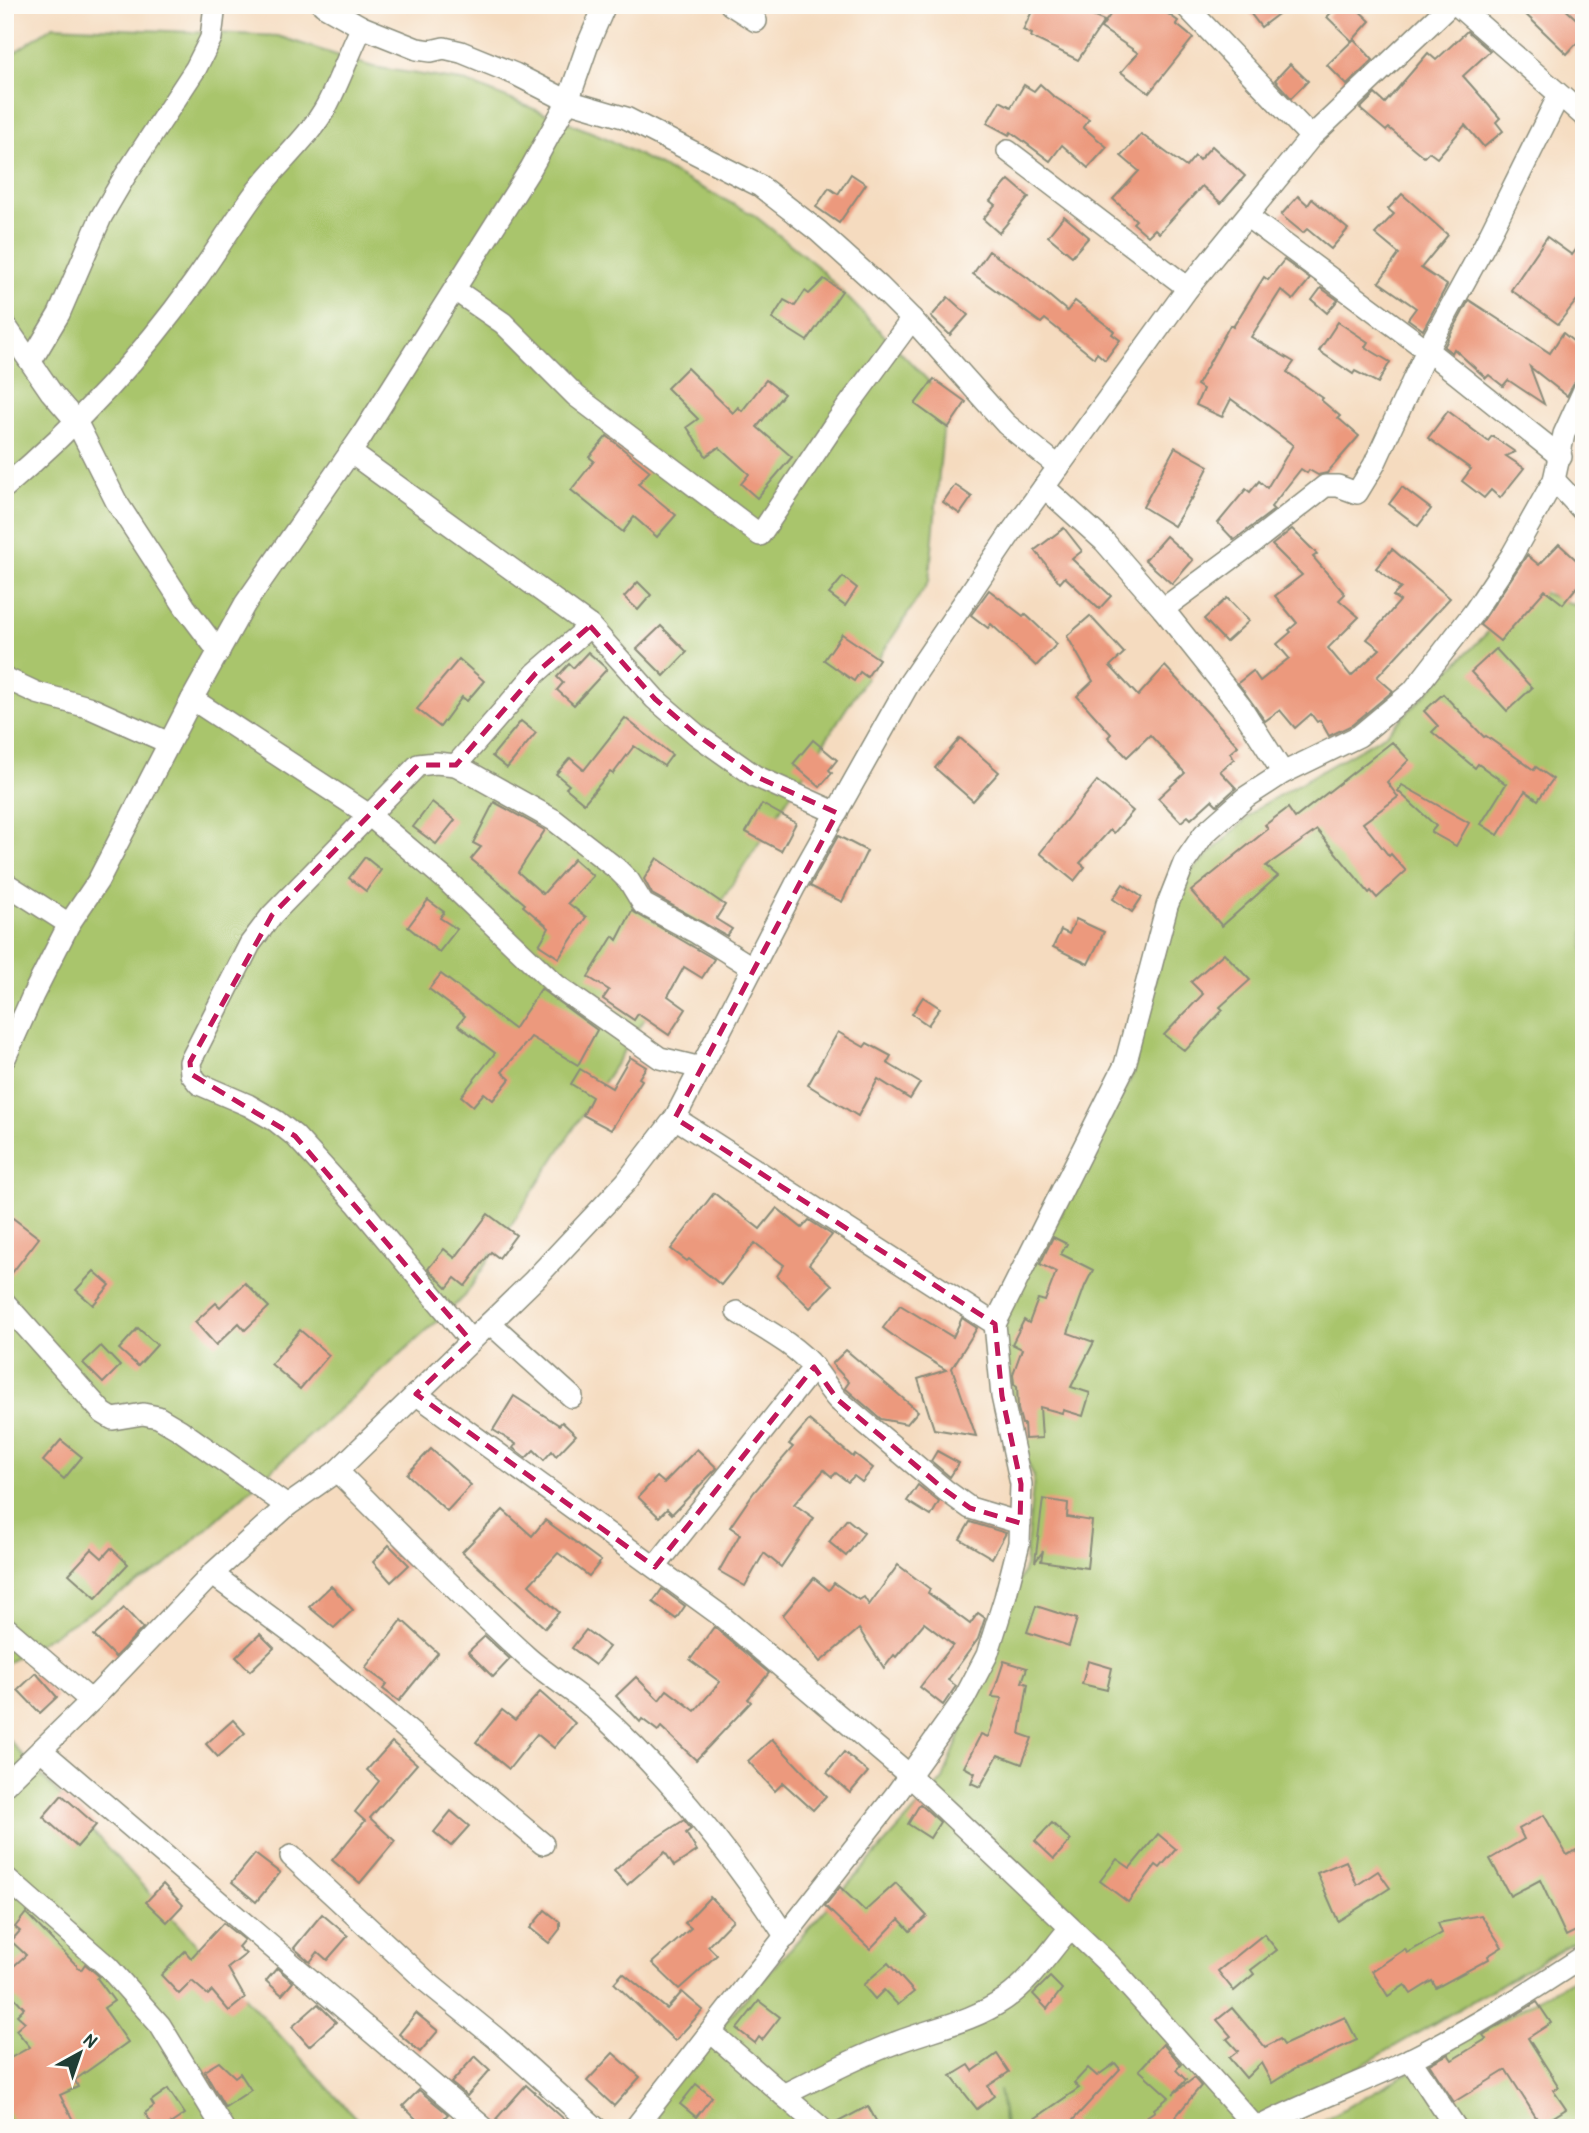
<svg xmlns="http://www.w3.org/2000/svg" width="1589" height="2133" font-family="'Patrick Hand',sans-serif">
<style>
.green{fill:#a9c56c;stroke:#648150;stroke-width:2}
.building{fill:#ec997d}
.lines{fill:none;stroke-linecap:round;stroke-linejoin:round}
.minor-casing{stroke:#8a8c7a;stroke-width:24}
.minor{stroke:#fff;stroke-width:21}
.marked{fill:none;stroke:#c2185b;stroke-width:5;stroke-dasharray:14 9;stroke-linejoin:round}
</style>
<rect width="100%" height="100%" fill="#fdfcf7"/>
<filter id="ink" filterUnits="userSpaceOnUse"><feTurbulence type="fractalNoise" baseFrequency=".0143" numOctaves="2"/><feDisplacementMap in="SourceGraphic" scale="14" xChannelSelector="R" yChannelSelector="G"/><feConvolveMatrix kernelMatrix="1 2 1 2 8 2 1 2 1" color-interpolation-filters="sRGB"/></filter>
<filter id="wash" filterUnits="userSpaceOnUse"><feTurbulence type="fractalNoise" baseFrequency=".00686" numOctaves="4" result="noise"/><feDisplacementMap in="SourceGraphic" scale="28" xChannelSelector="R" yChannelSelector="G"/><feGaussianBlur stdDeviation="1.57" result="paint"/><feColorMatrix in="noise" values="0 0 0 0 0 0 0 0 0 0 0 0 0 0 0 0 0 1.4 0 .05"/><feComposite in="paint" operator="in"/></filter>
<g filter="url(#wash)">
<rect width="100%" height="100%" fill="#f5dbbf"/>
<!-- green -->
<g class="green">
<path d="M53,26L278,36L373,67L467,82L606,138L754,215L817,266L946,399L929,581L465,1296L164,1567L5,1664V59Z"/>
<path d="M1532,588L1584,609V1936L1337,2080L1264,2128H1006L999,2089L1005,2128H629L943,1779L1025,1566L1034,1476L1017,1441L1002,1321L1063,1210L1132,1076L1171,911L1189,873L1259,807L1386,734Z"/>
<path d="M5,1736L365,2128H5Z"/>
<path d="M1584,1973V2128H1310Z"/>
</g>
<g id="blocks">
<!-- building -->
<g class="building">
<path d="M1035,5H1067L1104,21L1078,60L1031,37L1032,34L1023,30Z"/>
<path d="M1117,5H1155L1178,21L1176,24L1193,38L1149,93L1121,72L1138,53L1101,28Z"/>
<path d="M1244,5H1290L1261,27Z"/>
<path d="M1338,5H1353L1370,21L1352,41L1327,17Z"/>
<path d="M1516,5H1561L1584,26V35L1567,54Z"/>
<path d="M1467,31L1490,51L1463,76L1500,118L1496,122L1503,131L1484,147L1465,125L1437,158L1429,152L1424,157L1389,128L1386,131L1360,109L1375,94L1385,103L1428,53L1436,60Z"/>
<path d="M1354,39L1373,60L1347,85L1327,65Z"/>
<path d="M1290,64L1308,81L1291,98L1275,80Z"/>
<path d="M1040,84L1053,96L1089,119L1083,127L1107,147L1088,168L1062,145L1050,161L1011,132L1009,135L987,123L1000,101L1011,107L1024,85L1034,91Z"/>
<path d="M1141,134L1186,167L1195,156L1199,160L1212,146L1245,176L1221,203L1202,186L1159,233L1155,229L1148,236L1133,223L1136,220L1113,199L1139,171L1121,156Z"/>
<path d="M851,174L866,184L839,223L816,207L829,188L838,194Z"/>
<path d="M1009,180L1029,197L999,233L983,219L995,205L990,201Z"/>
<path d="M1402,194L1448,235L1421,268L1447,285L1423,330L1408,319L1416,308L1379,282L1399,254L1375,234L1394,214L1388,209Z"/>
<path d="M1298,196L1308,205L1312,199L1348,229L1331,249L1307,229L1303,233L1281,215Z"/>
<path d="M1064,216L1089,237L1072,256L1048,236Z"/>
<path d="M1547,237L1572,255L1584,239V291L1558,324L1511,290Z"/>
<path d="M989,251L1028,278L1067,311L1075,301L1114,331L1112,334L1120,340L1105,360L1097,353L1094,358L1045,319L1041,323L973,274Z"/>
<path d="M1284,260L1310,279L1293,300L1281,290L1251,337L1294,362L1287,372L1323,398L1321,400L1340,416L1338,418L1359,436L1327,473L1318,475L1309,470L1307,473L1301,469L1271,507L1274,510L1234,540L1218,523L1246,489L1250,492L1259,481L1267,488L1293,445L1231,399L1222,417L1196,405L1203,389L1197,385L1230,325L1233,327L1264,277L1268,280Z"/>
<path d="M824,279L842,291L807,341L772,319L784,300L795,306L805,291L809,294Z"/>
<path d="M1321,288L1338,300L1327,313L1312,300Z"/>
<path d="M948,297L968,315L950,335L931,317Z"/>
<path d="M1469,300L1550,353L1563,333L1584,350V377L1576,380L1567,396L1530,367L1544,404L1508,380L1503,386L1489,375L1486,378L1454,349L1452,353L1444,347Z"/>
<path d="M1338,322L1368,342L1365,347L1390,362L1378,383L1355,371L1353,374L1319,351Z"/>
<path d="M687,368L733,413L738,407L742,411L766,380L784,394L757,427L792,457L757,498L741,484L749,474L719,447L706,456L687,427L698,419L667,388Z"/>
<path d="M934,379L966,402L948,428L915,404Z"/>
<path d="M1448,411L1488,441L1492,436L1515,452L1506,456L1524,468L1500,498L1491,490L1484,498L1462,481L1471,469L1428,438Z"/>
<path d="M607,436L650,471L638,484L676,515L657,537L634,517L623,532L571,490L594,461L589,457Z"/>
<path d="M1175,447L1209,466L1192,499L1191,498L1174,526L1143,507Z"/>
<path d="M955,485L972,497L960,514L943,502Z"/>
<path d="M1402,487L1431,509L1418,526L1389,504Z"/>
<path d="M1064,528L1082,551L1072,559L1111,596L1099,609L1065,577L1060,583L1035,550Z"/>
<path d="M1292,529L1317,554L1313,557L1345,594L1339,600L1359,617L1328,648L1351,676L1380,649L1367,639L1400,601L1393,596L1401,588L1376,568L1392,549L1450,598L1377,677L1393,691L1352,725L1329,736L1320,720L1317,722L1311,714L1295,728L1280,710L1265,721L1238,683L1253,671L1260,681L1289,658L1277,644L1291,632L1289,630L1297,623L1275,596L1302,575L1272,545Z"/>
<path d="M1166,536L1193,560L1172,584L1145,560Z"/>
<path d="M1559,544L1584,567V578L1563,604L1545,590L1500,641L1480,625L1527,555L1539,565Z"/>
<path d="M843,577L857,588L845,606L829,594Z"/>
<path d="M638,582L651,595L638,610L624,597Z"/>
<path d="M989,590L1023,616L1025,614L1057,644L1036,666L991,624L988,628L971,615Z"/>
<path d="M1227,598L1249,621L1226,642L1204,619Z"/>
<path d="M1090,616L1124,653L1110,666L1138,696L1165,666L1238,746L1230,753L1234,759L1220,771L1236,788L1217,805L1212,800L1191,819L1188,816L1181,822L1158,798L1185,773L1150,735L1127,757L1108,737L1111,734L1077,696L1093,681L1067,636Z"/>
<path d="M661,626L687,652L664,676L637,649Z"/>
<path d="M842,634L879,659L867,677L860,672L854,681L824,660Z"/>
<path d="M1496,649L1532,688L1507,711L1471,672Z"/>
<path d="M588,652L607,669L574,705L557,690L563,683L557,677L569,664L573,668Z"/>
<path d="M459,659L484,681L467,701L462,697L440,727L417,709Z"/>
<path d="M1443,694L1484,737L1486,736L1534,770L1536,767L1553,779L1538,800L1525,791L1498,835L1481,824L1506,784L1478,764L1475,768L1432,732L1438,726L1424,711Z"/>
<path d="M625,718L672,755L664,766L634,746L613,774L610,772L584,803L566,788L569,785L556,774L570,758L584,770Z"/>
<path d="M521,721L536,733L507,768L492,756Z"/>
<path d="M960,738L999,772L973,801L935,768Z"/>
<path d="M813,740L837,760L829,770L832,773L820,787L793,764Z"/>
<path d="M1392,742L1409,760L1387,782L1398,797L1363,823L1389,856L1391,854L1406,871L1377,898L1371,891L1369,893L1317,830L1266,866L1278,876L1222,926L1191,891L1268,829L1265,825L1288,808L1295,818Z"/>
<path d="M1097,781L1133,811L1114,833L1110,830L1080,863L1085,867L1074,881L1040,853Z"/>
<path d="M1402,785L1469,823L1456,846L1431,832L1436,826L1398,791Z"/>
<path d="M432,802L455,820L436,844L413,827Z"/>
<path d="M494,802L545,830L518,872L543,894L574,859L593,876L568,903L586,917L559,958L539,945L549,928L523,906L525,904L471,859L481,847L473,843Z"/>
<path d="M762,804L796,823L781,851L746,832Z"/>
<path d="M838,836L867,851L842,902L810,886Z"/>
<path d="M365,857L381,870L366,891L349,878Z"/>
<path d="M657,858L725,905L716,919L732,929L727,936L652,894L644,879Z"/>
<path d="M1123,884L1142,897L1132,912L1113,899Z"/>
<path d="M428,900L444,912L440,918L457,929L439,952L408,927Z"/>
<path d="M632,911L714,959L702,978L684,967L668,996L686,1009L669,1035L638,1014L634,1020L603,999L609,990L588,977L613,936L617,940Z"/>
<path d="M1076,919L1104,932L1088,964L1053,947L1061,930L1069,934Z"/>
<path d="M1224,953L1250,980L1220,1007L1223,1010L1185,1051L1164,1035L1203,994L1191,982Z"/>
<path d="M441,974L514,1029L541,989L597,1030L578,1065L531,1037L502,1072L510,1079L493,1100L484,1093L473,1106L461,1096L495,1053L458,1025L465,1016L429,989Z"/>
<path d="M923,997L940,1008L928,1025L912,1014Z"/>
<path d="M838,1032L864,1047L867,1043L891,1056L887,1063L920,1083L910,1099L878,1079L858,1116L808,1085Z"/>
<path d="M630,1057L646,1067L639,1078L642,1080L611,1130L583,1115L592,1097L571,1084L580,1069L612,1088Z"/>
<path d="M714,1193L760,1229L777,1208L802,1228L809,1220L832,1235L809,1264L832,1285L810,1308L777,1276L784,1265L755,1243L721,1285L689,1259L687,1261L671,1249Z"/>
<path d="M5,1212L39,1238L5,1282Z"/>
<path d="M488,1214L516,1235L499,1258L491,1252L465,1286L455,1278L447,1288L428,1269L444,1249L455,1258Z"/>
<path d="M1053,1237L1067,1244L1061,1254L1093,1270L1085,1286L1068,1333L1094,1342L1071,1387L1090,1393L1083,1416L1063,1410L1062,1413L1040,1407L1042,1438L1025,1439L1024,1424H1022L1018,1409L1017,1386L1014,1384L1013,1374L1022,1349L1012,1344L1024,1320L1029,1323L1038,1299L1045,1301L1056,1272L1040,1264Z"/>
<path d="M94,1271L110,1285L93,1305L76,1290Z"/>
<path d="M245,1283L269,1307L245,1330L239,1323L216,1345L195,1322L216,1303L220,1307Z"/>
<path d="M900,1305L953,1337L962,1318L977,1328L952,1368L976,1436L934,1429L918,1379L946,1370L907,1346L883,1328Z"/>
<path d="M138,1328L157,1345L138,1366L119,1349Z"/>
<path d="M300,1330L329,1355L300,1389L271,1364Z"/>
<path d="M101,1346L120,1366L103,1383L83,1363Z"/>
<path d="M846,1350L918,1411L907,1424L881,1419L845,1388L849,1382L832,1364Z"/>
<path d="M514,1396L559,1425L562,1422L576,1435L556,1456L552,1451L544,1460L534,1450L526,1458L513,1448L516,1444L493,1430Z"/>
<path d="M809,1420L853,1457L855,1454L873,1468L862,1482L854,1476L848,1482L836,1473L832,1477L824,1470L794,1504L814,1518L781,1567L764,1553L745,1586L719,1571L740,1534L730,1527L754,1492L793,1447L789,1444Z"/>
<path d="M61,1440L82,1457L64,1479L43,1461Z"/>
<path d="M431,1449L471,1485L447,1511L407,1474Z"/>
<path d="M697,1449L717,1468L672,1514L667,1509L659,1517L638,1497L657,1477L664,1483Z"/>
<path d="M937,1451L959,1463L950,1477L931,1461Z"/>
<path d="M918,1485L939,1502L931,1516L907,1501Z"/>
<path d="M1043,1499L1068,1503L1067,1517L1092,1521L1087,1568L1041,1561L1043,1551L1035,1562Z"/>
<path d="M503,1510L532,1536L545,1520L601,1561L589,1576L558,1553L529,1585L559,1612L545,1628L462,1552Z"/>
<path d="M847,1519L864,1533L846,1556L829,1542Z"/>
<path d="M970,1522L1006,1533L992,1558L960,1539Z"/>
<path d="M389,1545L409,1565L391,1582L373,1562Z"/>
<path d="M111,1548L128,1564L96,1598L69,1574L92,1549L102,1558Z"/>
<path d="M898,1565L930,1589L928,1593L970,1624L978,1613L985,1618L978,1639L948,1680L956,1686L943,1705L920,1687L953,1645L924,1623L896,1657L894,1655L884,1668L859,1629L820,1662L783,1615L814,1578L829,1590L834,1583L859,1600L864,1597L869,1605Z"/>
<path d="M331,1586L353,1610L334,1628L309,1607Z"/>
<path d="M662,1589L685,1606L676,1619L653,1602Z"/>
<path d="M1036,1606L1077,1619L1069,1646L1027,1632Z"/>
<path d="M124,1608L143,1628L115,1657L94,1636Z"/>
<path d="M402,1620L438,1653L399,1701L383,1689L387,1684L365,1668Z"/>
<path d="M714,1627L769,1673L748,1699L751,1702L696,1760L661,1727L658,1731L642,1719L640,1722L616,1696L636,1677L659,1700L667,1690L695,1711L720,1682L690,1660Z"/>
<path d="M586,1630L609,1647L595,1665L572,1648Z"/>
<path d="M260,1634L274,1648L250,1671L236,1657Z"/>
<path d="M485,1636L510,1659L493,1677L468,1652Z"/>
<path d="M1004,1661L1027,1668L1022,1682L1028,1684L1020,1734L1032,1738L1022,1764L998,1755L980,1787L971,1783L975,1773L964,1767L981,1734L988,1737L1002,1698L992,1697Z"/>
<path d="M1088,1661L1112,1668L1107,1690L1082,1684Z"/>
<path d="M36,1673L57,1697L40,1713L18,1690Z"/>
<path d="M540,1692L575,1723L554,1748L537,1734L509,1769L476,1742L502,1710L515,1720Z"/>
<path d="M233,1720L245,1733L218,1757L206,1744Z"/>
<path d="M772,1739L826,1796L813,1810L783,1783L775,1791L748,1761Z"/>
<path d="M392,1742L417,1764L370,1818L395,1841L360,1883L332,1860L365,1821L355,1812L379,1781L367,1770Z"/>
<path d="M844,1752L868,1772L850,1793L827,1773Z"/>
<path d="M62,1795L96,1825L77,1847L43,1817Z"/>
<path d="M920,1804L940,1822L930,1838L908,1824Z"/>
<path d="M451,1811L469,1826L451,1846L434,1832Z"/>
<path d="M1544,1815L1567,1855L1576,1850L1584,1865V1927L1566,1936L1540,1880L1510,1896L1490,1859L1524,1839L1519,1829Z"/>
<path d="M684,1820L691,1829L686,1833L697,1851L674,1866L665,1852L627,1885L614,1871L636,1851Z"/>
<path d="M1052,1823L1071,1840L1054,1859L1035,1841Z"/>
<path d="M1158,1834L1176,1849L1160,1868L1156,1865L1128,1902L1100,1881L1117,1859L1130,1868Z"/>
<path d="M255,1854L280,1873L256,1902L232,1882Z"/>
<path d="M1346,1861L1357,1885L1378,1871L1390,1888L1338,1921L1317,1873Z"/>
<path d="M896,1883L927,1916L910,1931L899,1919L870,1949L825,1906L840,1887L865,1911Z"/>
<path d="M163,1884L183,1905L167,1922L146,1902Z"/>
<path d="M710,1897L733,1920L708,1946L717,1955L679,1989L652,1963L691,1928L685,1923Z"/>
<path d="M545,1910L560,1922V1929L549,1943L530,1928Z"/>
<path d="M26,1913L81,1970L85,1964L99,1976L97,1978L114,2001L104,2008L128,2042L75,2080L78,2087L60,2095L77,2128H16L5,2104V2061L30,2047L16,2030L25,2022L17,2015L24,2008L5,1987V1974L26,1955L11,1941L20,1931L15,1927Z"/>
<path d="M322,1914L348,1936L327,1960L318,1952L310,1962L294,1948Z"/>
<path d="M1481,1915L1502,1947L1488,1956L1489,1959L1436,1988L1432,1981L1411,1994L1405,1985L1388,1996L1372,1971L1405,1949L1407,1953L1442,1933L1438,1923Z"/>
<path d="M223,1923L244,1940L238,1947L246,1954L228,1968L245,1998L229,2011L212,1991L208,1995L192,1981L179,1994L161,1975L185,1951L191,1958Z"/>
<path d="M1264,1934L1277,1950L1251,1970L1254,1974L1234,1991L1218,1971Z"/>
<path d="M888,1963L914,1992L898,2005L884,1990L875,1999L863,1985Z"/>
<path d="M277,1968L293,1982L282,1995L266,1981Z"/>
<path d="M623,1973L667,2009L682,1992L703,2010L675,2041L614,1983Z"/>
<path d="M1050,1977L1062,1989L1047,2009L1033,1994Z"/>
<path d="M759,2001L780,2017L762,2040L759,2037L755,2043L737,2029Z"/>
<path d="M1537,2002L1551,2023L1528,2038L1559,2087L1553,2090L1566,2109L1541,2125L1506,2070L1454,2102L1429,2064L1448,2054L1452,2060L1486,2039L1483,2035Z"/>
<path d="M318,2004L336,2022L309,2046L292,2027Z"/>
<path d="M1232,2008L1265,2047L1280,2039L1284,2045L1345,2017L1357,2040L1296,2068L1272,2083L1261,2063L1246,2078L1229,2058L1238,2051L1227,2039L1231,2036L1217,2020Z"/>
<path d="M416,2013L438,2031L420,2052L399,2034Z"/>
<path d="M1163,2044L1181,2064L1176,2070L1186,2080L1173,2094L1194,2078L1201,2086L1176,2116L1185,2128H1130L1155,2111L1154,2109L1169,2097L1139,2070Z"/>
<path d="M613,2053L640,2077L614,2106L587,2081Z"/>
<path d="M997,2054L1009,2072L988,2086L994,2096L977,2109L951,2076L969,2065L973,2071Z"/>
<path d="M475,2056L490,2070L467,2096L451,2083Z"/>
<path d="M219,2062L235,2077L240,2073L251,2090L225,2107L204,2071Z"/>
<path d="M1115,2063L1120,2069L1073,2120L1079,2128H1021L1079,2088L1074,2083L1088,2068L1097,2076Z"/>
<path d="M696,2084L712,2097L696,2117L680,2104Z"/>
<path d="M526,2085L574,2128H506L496,2119Z"/>
<path d="M168,2089L185,2114L164,2128H155L145,2113L154,2106L151,2101Z"/>
<path d="M419,2090L448,2114L435,2128H425L403,2106Z"/>
<path d="M868,2106L880,2128H834V2124Z"/>
</g>
</g>
</g>
<g filter="url(#ink)">
<use href="#blocks" fill-opacity="0" stroke="#8a8c7a" stroke-width="2"/>
<g class="lines">
<defs>
<g id="minor">
<path d="M323,5L362,27L417,49L431,51L444,48L461,52L515,74L568,101L626,118L760,186L818,231L879,286L912,319L1006,424L1059,467"/>
<path d="M731,5L756,21"/>
<path d="M1185,5L1311,137"/>
<path d="M1457,5L1584,116"/>
<path d="M1008,151L1188,288"/>
<path d="M1248,217L1427,350L1561,457"/>
<path d="M455,290L503,323L576,396L760,535L834,425L912,319"/>
<path d="M5,325L51,392L76,421L116,501L185,607L219,652"/>
<path d="M31,361L59,314L101,217L125,176L196,68L211,38L215,5"/>
<path d="M350,452L590,626L655,699L697,735L755,776L837,813"/>
<path d="M1554,480L1584,512"/>
<path d="M5,487C76,426 139,360 193,284C214,255 232,225 253,196C274,167 310,137 327,105C340,80 349,53 362,27"/>
<path d="M1044,487L1104,541L1163,609L1241,707L1283,773"/>
<path d="M1163,609L1255,541L1325,486H1338L1357,493L1374,465L1427,350L1485,244L1559,95"/>
<path d="M5,678L37,693L88,707L169,743"/>
<path d="M192,699L369,815L445,879L556,985L660,1058L701,1068"/>
<path d="M456,765L554,820L617,869L629,881L643,904L697,933L753,968"/>
<path d="M5,883L69,924"/>
<path d="M5,1058L33,995L69,924L98,881L192,699L245,604L361,437L531,168L568,101L588,44L605,5"/>
<path d="M675,1118L995,1324"/>
<path d="M5,1303L103,1413L113,1419L143,1414L158,1417L180,1430L287,1506"/>
<path d="M737,1312C762,1328 795,1344 814,1368C823,1379 829,1390 838,1400L945,1490L970,1508L1020,1523"/>
<path d="M490,1323L572,1397"/>
<path d="M471,1341L358,1205L295,1136L276,1121L248,1105L199,1084L191,1074L190,1062L250,944L272,915L418,765L436,763L456,765L536,673L590,626"/>
<path d="M416,1394L720,1615L909,1775L1110,1965L1256,2128"/>
<path d="M337,1471C400,1534 462,1598 527,1657C547,1675 571,1689 591,1706C667,1772 730,1852 786,1937"/>
<path d="M655,1567L814,1367"/>
<path d="M212,1574L297,1637L543,1844"/>
<path d="M5,1627L91,1701"/>
<path d="M41,1750L484,2128"/>
<path d="M5,1785L91,1701L212,1574L287,1506L337,1471L534,1280L626,1182L675,1118L795,886L908,685L1010,534L1188,288L1311,137L1450,5"/>
<path d="M291,1856L427,1982L497,2039L596,2128"/>
<path d="M5,1877L108,1967L160,2025L223,2128"/>
<path d="M711,2032L821,2128"/>
<path d="M1410,2059L1456,2128"/>
<path d="M783,2095C820,2077 856,2057 895,2043C933,2028 970,2023 1005,1999C1030,1982 1050,1951 1070,1928"/>
<path d="M635,2128L894,1797L964,1699L987,1655L1005,1598L1019,1543L1021,1484L1002,1396L995,1324L1125,1065L1167,906L1184,863L1204,834L1246,797L1283,773L1359,736L1413,691L1474,612L1512,555L1554,480L1564,434L1584,390"/>
<path d="M1257,2128C1307,2102 1359,2084 1409,2060C1470,2030 1528,1993 1584,1956"/>
</g>
</defs>
<!-- minor casing -->
<use href="#minor" class="minor-casing"/>
<!-- minor -->
<use href="#minor" class="minor"/>
</g>
</g>
<!-- marked area -->
<path class="marked" d="M590,626L655,699L697,735L755,776L837,813L675,1118L995,1324L1002,1396L1021,1484L1020,1523L970,1508L945,1490L838,1400L814,1367L655,1567L416,1394L471,1341L295,1136L191,1074L190,1062L272,915L418,765H456L536,673Z"/>
<!-- margin -->
<rect width="1589" height="2133" fill="none" stroke="#fdfcf7" stroke-width="28"/>
<!-- north arrow -->
<g transform="translate(80 2053) rotate(40)" stroke="#fdfcf7" stroke-width="5" paint-order="stroke">
<path d="M0-5L12 26L0 18L-12 26Z" fill="#1f3d34"/>
<text y="-10" font-size="19" font-weight="bold" text-anchor="middle" fill="#1f3d34">N</text>
</g>
</svg>
